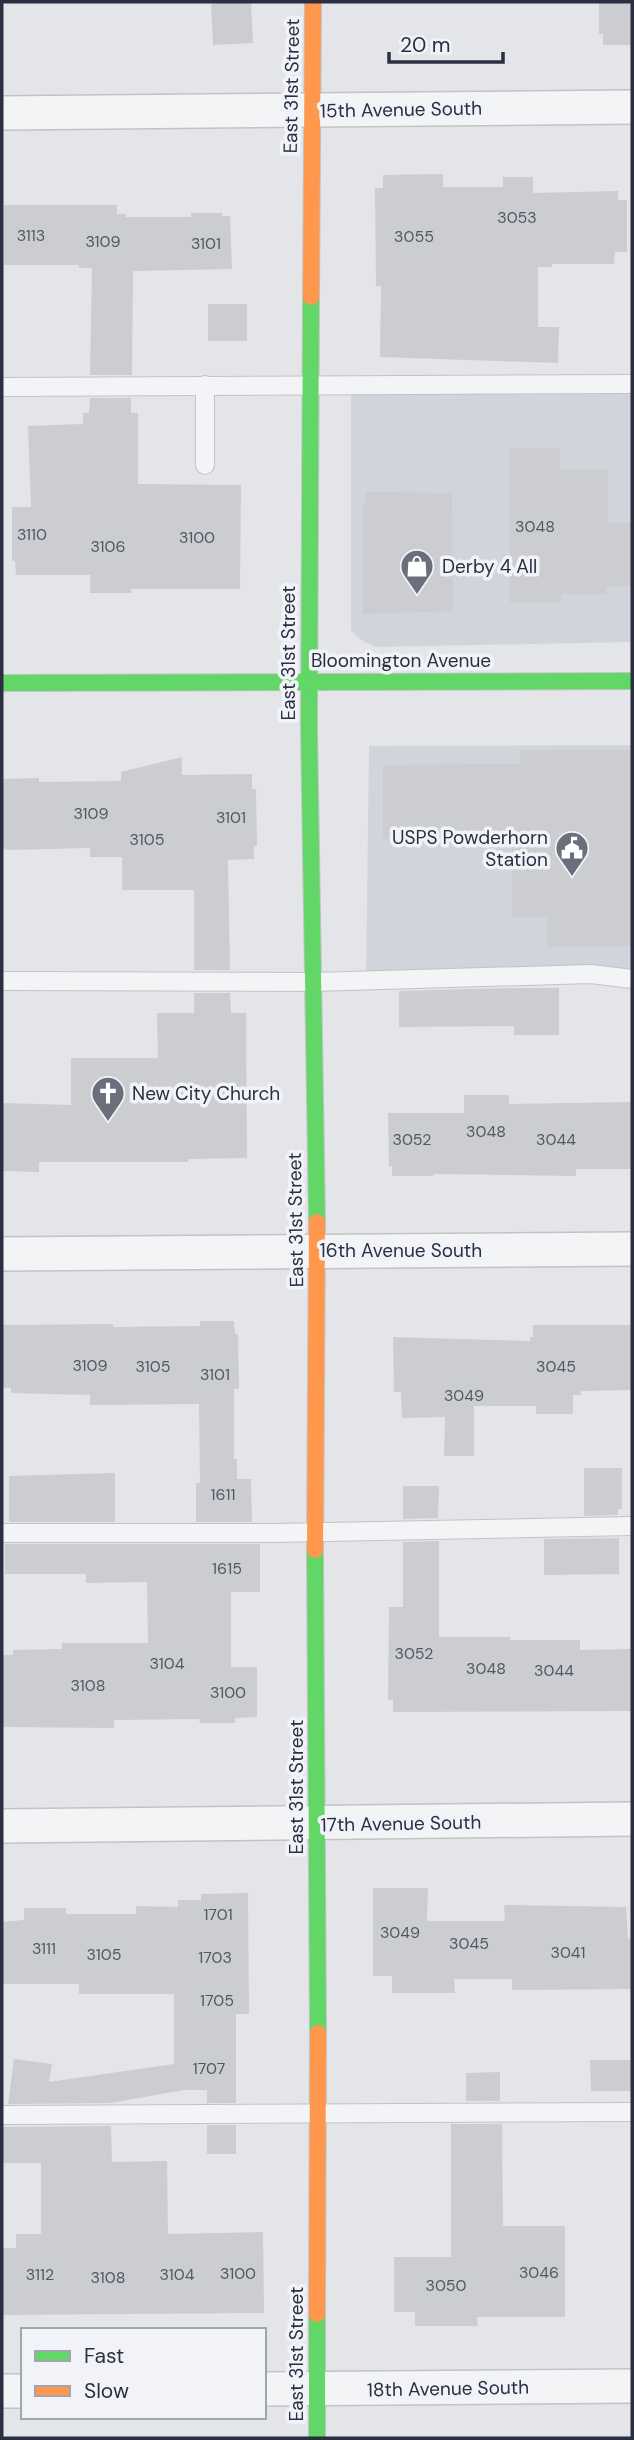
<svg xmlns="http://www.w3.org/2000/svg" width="634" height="2440" font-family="'DM Sans',sans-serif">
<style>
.built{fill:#d2d4db}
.building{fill:#cccdd0}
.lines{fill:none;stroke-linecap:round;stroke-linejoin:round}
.lane-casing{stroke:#c2c3c6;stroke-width:20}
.street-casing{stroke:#c2c3c6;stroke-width:36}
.fast-casing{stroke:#c2c3c6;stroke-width:18}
.slow-casing{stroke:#c2c3c6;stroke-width:18}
.lane{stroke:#f3f4f6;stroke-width:18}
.street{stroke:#f3f4f6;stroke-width:33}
.fast{stroke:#63d668;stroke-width:16}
.slow{stroke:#ff974d;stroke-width:16}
.labels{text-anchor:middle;stroke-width:7;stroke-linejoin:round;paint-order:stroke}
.number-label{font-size:16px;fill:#535766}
.street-label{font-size:19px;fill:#2a2f42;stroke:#f2f3f8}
.poi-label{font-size:19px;fill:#2a2f42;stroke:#f2f3f8;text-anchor:start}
</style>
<rect width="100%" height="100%" fill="#e4e5e8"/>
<!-- built -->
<g class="built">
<path d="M632,386V642L375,647L361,640L351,631V389Z"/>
<path d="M632,745V983L366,984L369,746Z"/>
</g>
<!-- building -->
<g class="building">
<path d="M211,2H251L253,43L213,45Z"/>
<path d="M599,2H632V45H603V34H599Z"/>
<path d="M443,174V187H503V177H533V193L618,191V200H627V252H615L614,264H552V267H538V327H559L558,363L380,357L381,286H376L375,188H383V175Z"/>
<path d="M4,205H117V214H126V217H191V213H222V216H230L232,269L133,271L132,375H90L92,268H79V265H4Z"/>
<rect x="208" y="304" width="39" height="37"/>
<path d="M90,398H131V413H138V484L241,485L240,589H131V593H90V575H16L15,561H12V507H31L28,426L83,424V413H89Z"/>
<path d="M510,448H560V470L608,469V523H632V586L606,587V594H561V603H510Z"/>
<path d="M366,492L452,493L453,611L363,614V503H366Z"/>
<path d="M520,750H632V946L547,947V917H512V839H383V765L520,764Z"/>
<path d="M182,757V775L252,774V789H256L257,846H254V859L228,860L230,970H194V890H122V857H90V848L7,850L2,848V779L39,778V782L121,781V772Z"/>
<path d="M506,988H559V1035H514V1026L399,1027V991Z"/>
<path d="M194,993H230L231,1013H246L247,1158L188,1159V1162H39V1172L2,1171V1103L71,1105V1058H158L157,1013H194Z"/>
<path d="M464,1095H509V1104L632,1102V1169H576V1176L433,1174V1176H392V1166H389L388,1113H464Z"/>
<path d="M200,1321H234L235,1334H238L239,1389H234V1459H237V1479H251L252,1522H196V1483H200L199,1404L90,1405V1395L11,1393V1388H2V1325L113,1324V1327L200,1326Z"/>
<path d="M533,1325H632V1390L581,1391V1395H573V1414H536V1406H474V1456H444L445,1417L402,1418L401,1392H394L393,1337L530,1341V1337H533Z"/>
<path d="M584,1468H622V1509H618V1515L584,1516Z"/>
<path d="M115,1473V1522H9V1476Z"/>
<path d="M403,1486H439L438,1518L403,1519Z"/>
<path d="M619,1538V1574L544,1575V1539Z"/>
<path d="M439,1541V1637H510V1640H580V1650L632,1649V1711L393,1712V1700H388L389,1607H403V1542Z"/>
<path d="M5,1544H260V1592H231V1667H257V1717L235,1718V1723H200L199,1719L114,1720V1728L2,1727V1655H13V1650L62,1649V1643H148L147,1582L86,1583V1574H5Z"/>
<path d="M373,1888H428L427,1921H505L504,1905L626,1907L628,1939H631L632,1989L512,1990V1979H454L455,1993H392V1976H373Z"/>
<path d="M248,1893L249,2014H236V2103H207V2090H184L111,2103L8,2104L14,2059L52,2064L49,2082L174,2064V1994H79V1984H2V1922L24,1920V1908H66V1914H136V1906L178,1907V1900H201V1894Z"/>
<path d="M590,2060H631V2091H591Z"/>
<path d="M500,2072V2101H466V2073Z"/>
<path d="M451,2124H502L503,2226H565V2317H477L478,2326H415V2312H394V2257H451Z"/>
<rect x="207" y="2125" width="29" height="29"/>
<path d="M111,2126L112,2162L167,2161L168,2234L263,2232L264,2313L2,2315V2248H16V2234H41V2163H2V2127Z"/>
</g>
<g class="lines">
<defs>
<g id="lane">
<path d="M205,385V465"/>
<path d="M2,387L632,384"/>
<path d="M2,981L313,982L591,974L632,979"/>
<path d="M2,1533H273L632,1526"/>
<path d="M2,2115L632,2112"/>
</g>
<g id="street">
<path d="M2,113L632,107"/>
<path d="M2,1254L632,1249"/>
<path d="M2,1826L632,1819"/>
<path d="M264,2389L632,2386"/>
<path d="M2,2391H23"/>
</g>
<g id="fast">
<path d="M311,297L309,729L317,1222"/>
<path d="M2,683L632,681"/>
<path d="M315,1550L318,2033"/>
<path d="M317,2438V2314"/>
</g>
<g id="slow">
<path d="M311,297L313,2"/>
<path d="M315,1550L317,1222"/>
<path d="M317,2314L318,2033"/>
</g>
</defs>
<!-- lane casing -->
<use href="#lane" class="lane-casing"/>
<!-- street casing -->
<use href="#street" class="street-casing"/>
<!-- fast casing -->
<use href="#fast" class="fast-casing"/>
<!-- slow casing -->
<use href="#slow" class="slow-casing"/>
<!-- lane -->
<use href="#lane" class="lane"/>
<!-- street -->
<use href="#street" class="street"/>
<!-- fast -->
<use href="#fast" class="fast"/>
<!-- slow -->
<use href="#slow" class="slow"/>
</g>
<!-- icons -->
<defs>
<symbol id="shop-pin" viewBox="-11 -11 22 30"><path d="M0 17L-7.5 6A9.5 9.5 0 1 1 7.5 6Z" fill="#6b6f7c" stroke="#f2f3f8"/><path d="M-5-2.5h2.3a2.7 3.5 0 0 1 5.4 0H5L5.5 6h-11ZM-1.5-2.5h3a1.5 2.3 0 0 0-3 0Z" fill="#fff"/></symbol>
<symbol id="civic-pin" viewBox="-11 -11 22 30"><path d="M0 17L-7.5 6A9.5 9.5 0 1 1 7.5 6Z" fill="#6b6f7c" stroke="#f2f3f8"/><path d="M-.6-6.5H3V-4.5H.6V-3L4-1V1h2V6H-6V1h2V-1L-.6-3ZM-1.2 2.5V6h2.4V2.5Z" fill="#fff"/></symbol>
<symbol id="church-pin" viewBox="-11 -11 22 30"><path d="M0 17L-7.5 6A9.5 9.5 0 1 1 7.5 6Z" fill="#6b6f7c" stroke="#f2f3f8"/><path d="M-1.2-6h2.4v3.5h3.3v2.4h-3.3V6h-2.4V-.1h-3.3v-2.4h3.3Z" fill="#fff"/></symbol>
</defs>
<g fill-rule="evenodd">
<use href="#shop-pin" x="398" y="547" width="38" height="52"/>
<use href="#civic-pin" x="553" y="829" width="38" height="52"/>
<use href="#church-pin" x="89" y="1074" width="38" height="52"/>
</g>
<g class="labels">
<!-- number labels -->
<g class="number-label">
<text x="517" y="223">3053</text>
<text x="31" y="241">3113</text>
<text x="414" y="242">3055</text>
<text x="103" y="247">3109</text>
<text x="206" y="249">3101</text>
<text x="535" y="532">3048</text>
<text x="32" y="540">3110</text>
<text x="197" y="543">3100</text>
<text x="108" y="552">3106</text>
<text x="91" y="819">3109</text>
<text x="231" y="823">3101</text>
<text x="147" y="845">3105</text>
<text x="486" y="1137">3048</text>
<text x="412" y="1145">3052</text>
<text x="556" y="1145">3044</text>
<text x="90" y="1371">3109</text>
<text x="153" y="1372">3105</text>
<text x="556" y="1372">3045</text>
<text x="215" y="1380">3101</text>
<text x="464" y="1401">3049</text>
<text x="223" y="1500">1611</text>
<text x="227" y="1574">1615</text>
<text x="414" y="1659">3052</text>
<text x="167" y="1669">3104</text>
<text x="486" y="1674">3048</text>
<text x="554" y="1676">3044</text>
<text x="88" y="1691">3108</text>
<text x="228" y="1698">3100</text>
<text x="218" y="1920">1701</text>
<text x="400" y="1938">3049</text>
<text x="469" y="1949">3045</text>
<text x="44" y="1954">3111</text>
<text x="568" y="1958">3041</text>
<text x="104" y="1960">3105</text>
<text x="215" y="1963">1703</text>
<text x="217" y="2006">1705</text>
<text x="209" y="2074">1707</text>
<text x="539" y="2278">3046</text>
<text x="238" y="2279">3100</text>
<text x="40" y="2280">3112</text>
<text x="177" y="2280">3104</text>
<text x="108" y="2283">3108</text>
<text x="446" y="2291">3050</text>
</g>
<!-- street labels -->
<g class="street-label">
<text transform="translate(291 86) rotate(-89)" y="7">East 31st Street</text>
<text transform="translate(401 109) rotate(-1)" y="7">15th Avenue South</text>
<text transform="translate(288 653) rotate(-90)" y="7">East 31st Street</text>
<text x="401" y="667">Bloomington Avenue</text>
<text transform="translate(295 1220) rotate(-91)" y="7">East 31st Street</text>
<text x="401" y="1257">16th Avenue South</text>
<text transform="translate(296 1787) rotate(-90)" y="7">East 31st Street</text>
<text transform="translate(401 1823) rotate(-1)" y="7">17th Avenue South</text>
<text transform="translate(296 2354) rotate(-90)" y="7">East 31st Street</text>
<text transform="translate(448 2388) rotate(-1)" y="7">18th Avenue South</text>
</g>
<!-- poi labels -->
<g class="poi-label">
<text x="442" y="573">Derby 4 All</text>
<text x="548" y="844" text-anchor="end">USPS Powderhorn<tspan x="548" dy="22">Station</tspan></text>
<text x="132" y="1100">New City Church</text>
</g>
</g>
<!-- border -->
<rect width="634" height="2440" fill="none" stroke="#2a2f42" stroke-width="7"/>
<!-- legend -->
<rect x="21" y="2328" width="245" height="91" fill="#f2f3f8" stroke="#a2a5af" stroke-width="2"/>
<rect x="35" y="2351" width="35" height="10" fill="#63d668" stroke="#a2a5af" stroke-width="2"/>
<text x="84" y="2363" font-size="21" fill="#2a2f42">Fast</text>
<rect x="35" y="2386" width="35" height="10" fill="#ff974d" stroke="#a2a5af" stroke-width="2"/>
<text x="84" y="2398" font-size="21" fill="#2a2f42">Slow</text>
<!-- scale -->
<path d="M389 52v10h114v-10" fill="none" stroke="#2a2f42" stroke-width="3.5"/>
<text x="400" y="52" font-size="21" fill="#2a2f42" stroke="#f2f3f8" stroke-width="5" paint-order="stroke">20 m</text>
</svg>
